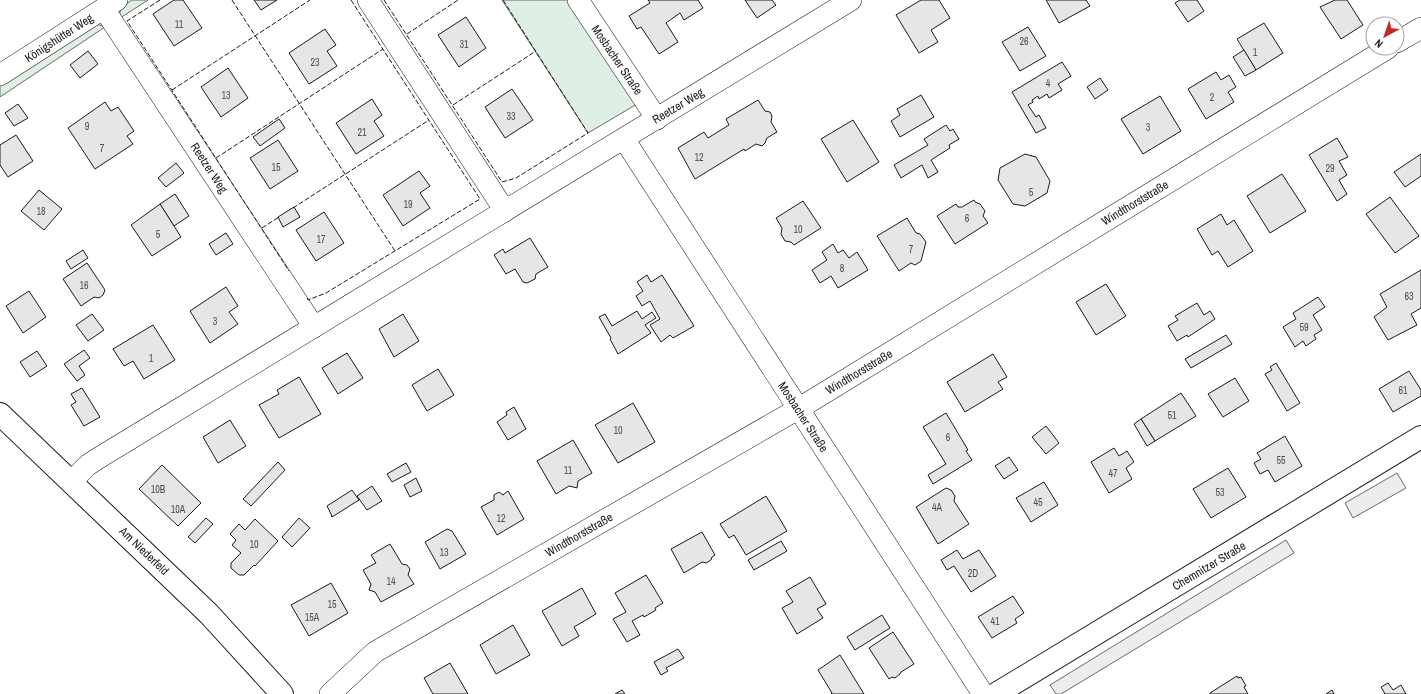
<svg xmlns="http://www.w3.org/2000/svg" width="1421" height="694" font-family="'Archivo Narrow',sans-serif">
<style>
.green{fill:#e0efe3;stroke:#6a6a6a}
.parking{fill:#ededed;stroke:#6a6a6a}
.building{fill:#e6e6e6;stroke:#1a1a1a}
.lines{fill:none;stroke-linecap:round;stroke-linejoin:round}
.street-casing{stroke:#1a1a1a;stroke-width:22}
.secondary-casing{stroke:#1a1a1a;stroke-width:24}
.street{stroke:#fff;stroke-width:21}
.secondary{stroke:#fff;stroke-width:22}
.fence{stroke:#1a1a1a;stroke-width:1;stroke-dasharray:5 2;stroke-linecap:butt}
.labels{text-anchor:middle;stroke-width:3;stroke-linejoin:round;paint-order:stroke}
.number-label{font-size:10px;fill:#4d4d4d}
.street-label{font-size:12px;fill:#1a1a1a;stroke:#fff}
</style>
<rect width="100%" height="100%" fill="#fff"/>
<!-- green -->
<g class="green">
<path d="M132,0H148L120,18V8Z"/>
<path d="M502,0H570L637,104L588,133Z"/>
<path d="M94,23L105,27L0,97V84Z"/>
</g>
<!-- parking -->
<g class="parking">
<path d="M1397,473L1406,488L1353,518L1345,503Z"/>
<path d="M1286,540L1294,553L1061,694H1056L1050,685Z"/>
</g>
<!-- building -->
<g class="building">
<path d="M174,0H183L202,28L174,46L153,14Z"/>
<path d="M254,0H277L261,10Z"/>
<path d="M648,0H698L703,8L684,20L680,13L666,23L678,42L659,54L641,27L637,29L629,16L650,3Z"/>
<path d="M745,0H772L776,5L757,18Z"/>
<path d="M921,0H939L950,18L931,30L938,42L919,53L896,15Z"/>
<path d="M1046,0H1086L1090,6L1059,23Z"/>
<path d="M1180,0H1197L1204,11L1188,22L1175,3Z"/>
<path d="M1335,0H1347L1363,25L1341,39L1320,7Z"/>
<path d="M466,17L486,48L459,67L438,35Z"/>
<path d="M1264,23L1283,53L1256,70L1237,39Z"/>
<path d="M1028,27L1046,56L1020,71L1002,42Z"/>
<path d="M325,29L336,45L327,51L337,66L309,84L289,53Z"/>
<path d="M1244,50L1256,70L1245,76L1233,57Z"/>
<path d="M88,51L98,64L80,78L70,65Z"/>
<path d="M1062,62L1071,76L1058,84L1062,90L1049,98L1047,94L1039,99L1038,96L1032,100L1033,102L1028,105L1036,117L1039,115L1046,128L1036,133L1012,92Z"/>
<path d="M228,68L248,98L221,117L201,87Z"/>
<path d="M1216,72L1221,80L1229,75L1236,87L1228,92L1234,102L1206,119L1188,89Z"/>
<path d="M1100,78L1108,90L1095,99L1087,87Z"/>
<path d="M512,89L533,120L505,138L485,107Z"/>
<path d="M921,95L934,117L900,137L891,121L900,115L897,109Z"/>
<path d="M1160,96L1181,131L1143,154L1121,119Z"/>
<path d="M372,99L382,115L374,121L384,136L356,154L336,123Z"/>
<path d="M758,100L765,111L770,112L772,116L771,122L777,132L767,138L765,143L762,146L756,144L745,151L744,149L695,179L678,148L704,132L708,138L729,125L726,119Z"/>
<path d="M105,102L111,111L118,107L134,131L127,136L133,144L95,169L68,128Z"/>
<path d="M18,104L28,118L14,126L5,113Z"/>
<path d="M279,119L285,128L260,146L253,137Z"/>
<path d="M853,120L879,162L847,182L821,139Z"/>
<path d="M946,125L950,131L953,129L959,139L949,145L950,148L931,160L938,172L928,178L922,165L901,178L894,165L928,145L924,139Z"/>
<path d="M16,135L33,161L8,177L0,165V145Z"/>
<path d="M1337,138L1348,157L1339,161L1347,175L1339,180L1347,194L1337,201L1309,155Z"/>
<path d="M278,140L298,171L270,189L250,158Z"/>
<path d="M1025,154L1036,157L1050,181L1047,193L1025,206L1013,204L998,180L1000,168Z"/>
<path d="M1421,154V176L1405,187L1394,172Z"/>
<path d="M176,163L184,173L166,187L158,178Z"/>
<path d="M419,171L430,186L420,193L430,208L403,226L383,195Z"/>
<path d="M1282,174L1306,211L1270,233L1247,196Z"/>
<path d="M39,190L62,209L44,230L21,211Z"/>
<path d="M175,194L189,216L174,226L160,204Z"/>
<path d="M1390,197L1419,236L1395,253L1366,214Z"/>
<path d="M974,200L975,202L980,204L985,211L983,216L988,223L955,244L937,216L956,204L958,207H962Z"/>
<path d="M803,201L821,228L794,245L791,242L785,241L781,234L782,228L776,218Z"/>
<path d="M160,204L181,237L152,256L131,225Z"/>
<path d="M294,207L300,217L283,227L278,217Z"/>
<path d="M324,212L344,243L316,261L296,230Z"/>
<path d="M1221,214L1227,225L1234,220L1253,251L1228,267L1218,251L1212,255L1197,229Z"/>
<path d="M907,218L916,233L920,234L926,242L921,261L915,265L911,263L899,271L877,236Z"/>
<path d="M226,233L233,244L216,255L209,244Z"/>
<path d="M530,238L548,267L536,274L535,279L527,283L523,282L515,269L506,274L494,255L503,249L505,253Z"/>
<path d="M833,244L838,253L843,250L849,258L857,252L868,270L838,288L831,276L820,283L812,270L827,260L822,252Z"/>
<path d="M83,250L88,258L71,269L66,261Z"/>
<path d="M87,263L105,290L103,295L99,298L94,297L81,306L63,279Z"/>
<path d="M1421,270V308L1411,314L1417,325L1388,340L1374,317L1387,307L1380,294Z"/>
<path d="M647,275L651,282L662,275L694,326L673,338L670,335L661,342L650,325L660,319L650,301L642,306L636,296L643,291L637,282Z"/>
<path d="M1106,284L1126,316L1096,335L1076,302Z"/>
<path d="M226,287L238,306L229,312L238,324L210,343L190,311Z"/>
<path d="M29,291L46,317L23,333L6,306Z"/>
<path d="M1318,297L1325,307L1313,315L1322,330L1314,335L1316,339L1306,346L1303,341L1295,347L1283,327L1296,319L1293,313Z"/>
<path d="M1197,303L1204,315L1210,311L1215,319L1188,337L1187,335L1177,341L1168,326L1178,320L1175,316Z"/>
<path d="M637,311L642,319L652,312L656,318L645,325L651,333L618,354L610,339L611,338L599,317L605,314L612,326Z"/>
<path d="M92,314L104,330L88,341L76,325Z"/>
<path d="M403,314L419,341L394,357L379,329Z"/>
<path d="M153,325L175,360L144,379L133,361L124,366L113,349Z"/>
<path d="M1226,335L1232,344L1191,368L1185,359Z"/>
<path d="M84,350L90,358L79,366L85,375L77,381L64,364Z"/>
<path d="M37,351L47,366L30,377L20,362Z"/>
<path d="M347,353L363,378L338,394L322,368Z"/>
<path d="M993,354L1007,377L998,382L1003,389L965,412L947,382Z"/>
<path d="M1276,363L1300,403L1287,411L1265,374L1272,370L1270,367Z"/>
<path d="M438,369L454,395L427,411L412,385Z"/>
<path d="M1409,371L1421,390V396L1393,412L1379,389Z"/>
<path d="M299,377L321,414L279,438L259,405L279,394L277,390Z"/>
<path d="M1235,378L1249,401L1223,417L1208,394Z"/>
<path d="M82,388L100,417L84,426L71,405L76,402L71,394Z"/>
<path d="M1181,393L1196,416L1155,441L1141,419Z"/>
<path d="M633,403L655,442L618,463L595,425Z"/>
<path d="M514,407L526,429L508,440L497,422L507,415L506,412Z"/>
<path d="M946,413L968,450L966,451L972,460L933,484L928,475L946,464L923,427Z"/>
<path d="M1141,419L1155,441L1147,446L1134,424Z"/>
<path d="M230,420L246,446L218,463L203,437Z"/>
<path d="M1046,426L1059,443L1046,454L1032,437Z"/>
<path d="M1285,436L1302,466L1275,482L1268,470L1260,474L1254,463L1261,459L1257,453Z"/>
<path d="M573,440L592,473L578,481L577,488L569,486L556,494L537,461Z"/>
<path d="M1114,448L1119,456L1127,451L1134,462L1126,468L1132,479L1109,493L1091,462Z"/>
<path d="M1009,457L1018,470L1004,479L995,466Z"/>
<path d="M278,462L285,470L251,506L243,499Z"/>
<path d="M406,463L411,472L392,482L387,474Z"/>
<path d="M162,465L201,503L178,526L139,489Z"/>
<path d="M1228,468L1246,497L1211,518L1193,489Z"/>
<path d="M416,478L422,491L410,497L404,485Z"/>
<path d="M1044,482L1058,505L1031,522L1016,498Z"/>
<path d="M372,486L382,501L367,510L357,496Z"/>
<path d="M946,488L951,490L955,496L954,501L969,524L938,544L916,507Z"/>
<path d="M352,490L359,500L332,517L331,516H332L327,506Z"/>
<path d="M508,491L524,519L497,535L481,507L494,500V495L499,492L503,495Z"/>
<path d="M766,496L787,531L746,555L734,535L729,538L720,524Z"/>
<path d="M206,518L213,524L195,543L188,537Z"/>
<path d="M299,518L310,528L292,547L282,537Z"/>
<path d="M255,519L278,541L255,566L254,565L244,575H239L231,568V563L241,553L232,545L236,540L230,534L239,524L245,530Z"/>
<path d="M447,529L452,531L466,554L440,569L425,542Z"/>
<path d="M702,532L715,555L712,557L711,560L706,563L702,562L684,573L671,549Z"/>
<path d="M781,541L787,551L754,570L748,560Z"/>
<path d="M390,544L402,564L407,565L410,569L408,575L414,584L381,602L375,592L369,590L371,584L363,570L376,563L371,555Z"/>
<path d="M957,550L963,559L979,550L996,576L971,592L954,566L947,570L941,560Z"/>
<path d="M646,575L663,603L655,608L656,610L644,617L643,615L632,621L640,635L627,642L613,619L626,612L615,593Z"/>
<path d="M810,577L826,604L817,609L823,618L797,634L782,608L793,602L786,591Z"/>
<path d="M331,583L348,613L309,636L291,605Z"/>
<path d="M582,588L596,614L574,627L579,636L562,646L542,611Z"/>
<path d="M1013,596L1024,613L1015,619L1017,623L992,638L978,617Z"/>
<path d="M882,615L890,628L855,650L847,637Z"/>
<path d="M513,625L530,655L496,674L480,645Z"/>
<path d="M893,632L914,664L901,672L900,674L895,678L892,677L889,679L869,648Z"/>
<path d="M678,649L684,658L666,668L668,671L661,675L654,662Z"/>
<path d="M840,655L864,694H831L832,693L818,670Z"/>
<path d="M450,663L468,694H433L424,678Z"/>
<path d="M1237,676L1238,678L1241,677L1246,686L1244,687L1248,694H1210V693Z"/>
<path d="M1388,683L1393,690L1401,685L1406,694H1385L1381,687Z"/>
<path d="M622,690L625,694H615Z"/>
<path d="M1332,690L1334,694H1326Z"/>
</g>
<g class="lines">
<defs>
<g id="street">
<path d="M368,0L505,211"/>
<path d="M578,0L657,119"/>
<path d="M104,9L314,327"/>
<path d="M1397,42L1421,28"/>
<path d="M0,75L117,0"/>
<path d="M624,139L983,694"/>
<path d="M71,482L88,465L97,459L851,0"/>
<path d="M330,694L375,652L798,409L1388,48"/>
</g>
<g id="secondary">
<path d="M0,414L209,614L282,694"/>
<path d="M996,694L1421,437"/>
</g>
</defs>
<!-- street casing -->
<use href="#street" class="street-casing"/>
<!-- secondary casing -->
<use href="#secondary" class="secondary-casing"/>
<!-- street -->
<use href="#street" class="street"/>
<!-- secondary -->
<use href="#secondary" class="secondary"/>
<!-- fence -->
<g class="fence">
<path d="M160,0L127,21L289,271"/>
<path d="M232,0L395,251"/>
<path d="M384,0L502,182L516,178L588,133L503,0"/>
<path d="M407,34L458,0"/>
<path d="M172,90L310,0"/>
<path d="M453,105L536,51"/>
<path d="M216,158L383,49"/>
<path d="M293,208L429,120"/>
<path d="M262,228L279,217"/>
<path d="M307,298L308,300L326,293L480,199L351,0"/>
</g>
</g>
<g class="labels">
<!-- number labels -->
<g class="number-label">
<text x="179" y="28">11</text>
<text x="1024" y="45">26</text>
<text x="464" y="48">31</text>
<text x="1255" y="56">1</text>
<text x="315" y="66">23</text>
<text x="1048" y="87">4</text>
<text x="226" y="99">13</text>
<text x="1212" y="101">2</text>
<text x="511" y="120">33</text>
<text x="87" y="130">9</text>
<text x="1148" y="131">3</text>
<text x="362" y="136">21</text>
<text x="102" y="152">7</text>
<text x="699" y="161">12</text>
<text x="276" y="171">15</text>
<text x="1330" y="172">29</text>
<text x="1031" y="196">5</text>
<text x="408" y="208">19</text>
<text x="41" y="215">18</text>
<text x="967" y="222">6</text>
<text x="798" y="233">10</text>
<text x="158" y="238">5</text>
<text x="321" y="243">17</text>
<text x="911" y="253">7</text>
<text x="842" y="272">8</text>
<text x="84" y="289">16</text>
<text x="1409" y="300">63</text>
<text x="215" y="325">3</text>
<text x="1304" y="331">59</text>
<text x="151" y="362">1</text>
<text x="1403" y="394">61</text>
<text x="1172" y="419">51</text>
<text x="618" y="434">10</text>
<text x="948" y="441">6</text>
<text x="1281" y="464">55</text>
<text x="568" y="474">11</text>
<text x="1113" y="477">47</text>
<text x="158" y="493">10B</text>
<text x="1220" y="496">53</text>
<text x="1038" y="506">45</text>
<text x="937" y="511">4A</text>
<text x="178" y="513">10A</text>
<text x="501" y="522">12</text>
<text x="254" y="548">10</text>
<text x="444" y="556">13</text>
<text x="973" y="577">2D</text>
<text x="391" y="585">14</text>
<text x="332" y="608">15</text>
<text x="312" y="621">15A</text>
<text x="995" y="625">41</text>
</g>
<!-- street labels -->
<g class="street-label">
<text transform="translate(59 38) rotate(-33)" y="4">Königshütter Weg</text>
<text transform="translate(617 60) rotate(56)" y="4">Mosbacher Straße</text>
<text transform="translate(678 106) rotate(-31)" y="4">Reetzer Weg</text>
<text transform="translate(209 168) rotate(57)" y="4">Reetzer Weg</text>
<text transform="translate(1135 203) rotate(-31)" y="4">Windthorststraße</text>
<text transform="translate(859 372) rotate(-31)" y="4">Windthorststraße</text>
<text transform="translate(803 417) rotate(57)" y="4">Mosbacher Straße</text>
<text transform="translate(579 535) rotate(-30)" y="4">Windthorststraße</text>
<text transform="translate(144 551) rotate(44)" y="4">Am Niederfeld</text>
<text transform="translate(1209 566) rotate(-31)" y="4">Chemnitzer Straße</text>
</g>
</g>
<!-- north arrow -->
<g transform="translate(1385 36) rotate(220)"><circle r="19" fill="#ffffff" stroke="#a3a3a3"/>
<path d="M0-3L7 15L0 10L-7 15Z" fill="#c62828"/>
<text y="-6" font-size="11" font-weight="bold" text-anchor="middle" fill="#1a1a1a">N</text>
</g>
</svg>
